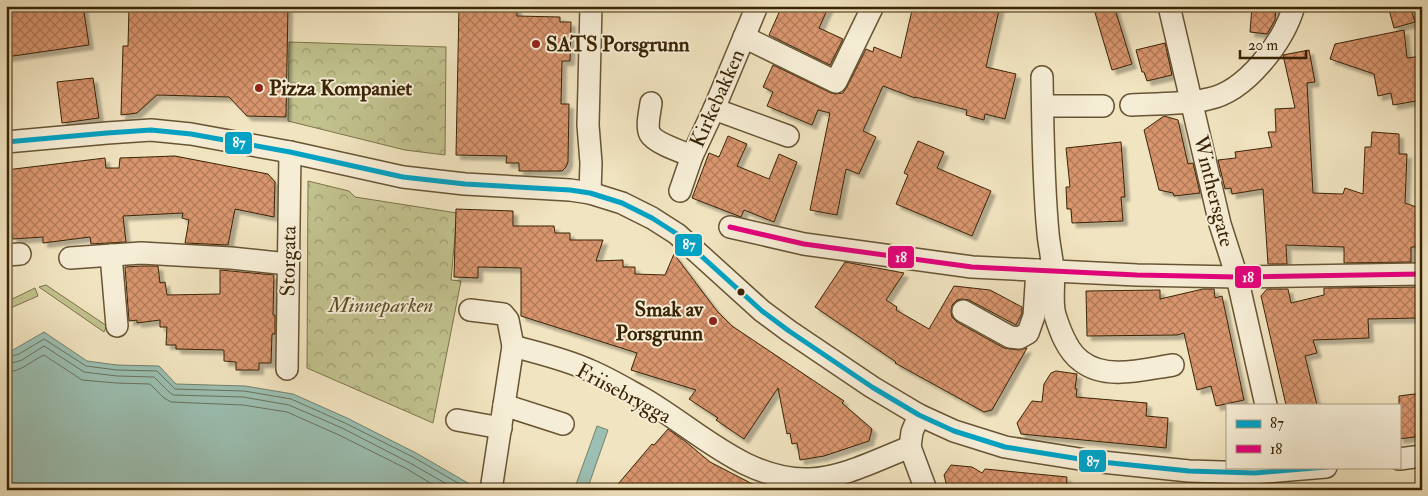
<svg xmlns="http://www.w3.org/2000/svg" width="1428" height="496" font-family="'IM FELL Double Pica',serif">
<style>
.green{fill:#c1c28e;stroke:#7e734a}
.park{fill:url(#park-crowns);stroke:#7e734a}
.water{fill:#9bbfb2;stroke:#74816d}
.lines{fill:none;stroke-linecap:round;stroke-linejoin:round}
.shore{stroke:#6a725c;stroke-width:1}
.building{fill:url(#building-cross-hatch);stroke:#3a2405;filter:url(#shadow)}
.minor-casing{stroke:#685434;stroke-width:24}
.minor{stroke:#f6edd6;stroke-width:21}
.bus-1-casing{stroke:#f6edd6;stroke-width:9}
.bus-2-casing{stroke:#f6edd6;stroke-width:9}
.bus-1{stroke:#03a2c4;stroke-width:5}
.bus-2{stroke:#e5007d;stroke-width:5}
.poi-dot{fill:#8f2418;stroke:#f6edd6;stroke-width:2}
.bus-dot{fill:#3a2405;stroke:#f6edd6;stroke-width:2}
.labels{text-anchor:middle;stroke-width:4;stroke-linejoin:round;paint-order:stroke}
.poi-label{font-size:21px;font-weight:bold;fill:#3a2405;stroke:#f6edd6;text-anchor:start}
.street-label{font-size:21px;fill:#3a2405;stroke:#f6edd6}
.park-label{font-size:21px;font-style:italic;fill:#5c4c27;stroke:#f6edd6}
.line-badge{stroke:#f6edd6;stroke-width:2}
.badge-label{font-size:14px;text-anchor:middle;font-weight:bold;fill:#fff}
</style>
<defs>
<pattern id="park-crowns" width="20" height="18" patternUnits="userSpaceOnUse" patternTransform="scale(1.25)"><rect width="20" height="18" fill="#c1c28e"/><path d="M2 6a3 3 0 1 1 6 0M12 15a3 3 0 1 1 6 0" fill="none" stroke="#9e9d72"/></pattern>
<pattern id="building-cross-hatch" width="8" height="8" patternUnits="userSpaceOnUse" patternTransform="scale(1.25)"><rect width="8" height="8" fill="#d8956e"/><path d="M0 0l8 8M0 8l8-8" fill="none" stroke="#b07958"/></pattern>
<filter id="shadow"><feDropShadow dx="4.5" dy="4.5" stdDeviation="1" flood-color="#0004"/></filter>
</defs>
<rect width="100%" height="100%" fill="#f1e4c0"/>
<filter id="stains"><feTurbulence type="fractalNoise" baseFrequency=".004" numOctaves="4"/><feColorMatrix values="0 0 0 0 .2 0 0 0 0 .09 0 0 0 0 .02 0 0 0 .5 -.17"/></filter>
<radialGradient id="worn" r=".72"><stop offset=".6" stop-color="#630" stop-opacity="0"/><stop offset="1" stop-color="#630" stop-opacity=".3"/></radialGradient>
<!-- green -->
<g class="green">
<path d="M46,285L107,326L104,332L39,287Z"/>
<path d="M35,288L38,296L6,310V302Z"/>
</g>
<!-- park -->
<g class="park">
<path d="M289,42L446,47L445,155L405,150L288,121Z"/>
<path d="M308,181L349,191L355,197L457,213L451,280L461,281L433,423L307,368Z"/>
</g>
<!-- water -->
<g class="water">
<path d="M44,332L87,361L117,365L159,366L176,384L245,386L293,394L347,418L416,453L480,490H6V354Z"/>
<path d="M597,426L608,430L587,490H574Z"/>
</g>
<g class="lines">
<!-- shore -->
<g class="shore">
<path d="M6,358L19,354L44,339L86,366L117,370L157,371L175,389L244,391L291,399L345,423L413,457L470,490"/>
<path d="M6,365L22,360L44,346L84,372L117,376L154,377L168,391L173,395L243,397L289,405L342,428L410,463L457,490"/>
<path d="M6,372C21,372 31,361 44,355L82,380L116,383L150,384L164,398L171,402L243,405L287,412L339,435L407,469L442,490"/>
</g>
</g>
<!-- building -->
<g class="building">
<path d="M6,6H83L89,45L6,57Z"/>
<path d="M129,6H288L286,117L247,116L229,97L157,95L137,113L121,115L123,46H128Z"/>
<path d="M459,6H517V16L560,17V22H571L570,61H562L561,104H569L568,162L566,167L562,171H519V163H506L507,156L456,155Z"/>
<path d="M782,6H829L819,28L843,39L830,65L769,35Z"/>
<path d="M913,6H1000L986,67L1016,74L1005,119L985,114L984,120L966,115L967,110L915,97V98L883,86L863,131L876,137L859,174L846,169L837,215L810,210L830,113L818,110L812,125L767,106L773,92L763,87L773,65L831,93L836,94L843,93L847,87L866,49L873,52L874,47L901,58Z"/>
<path d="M1093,6H1114L1132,64L1112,70Z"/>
<path d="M1252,6H1276L1275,20L1267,34L1250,32Z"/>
<path d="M1388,6H1410L1415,22L1394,28Z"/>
<path d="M1404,30L1407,58L1422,56V100L1393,105L1391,93L1378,96L1374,74L1330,59L1335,44Z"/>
<path d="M1165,43L1172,75L1147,81L1144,72H1142L1136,50Z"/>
<path d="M1309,50L1315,82L1307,83L1313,193L1343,194L1345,188L1363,194L1365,147H1371L1372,132L1399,134V154H1407L1405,203L1422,209V247H1411V262L1344,263V247L1286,245L1287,264H1268L1263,189L1232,194L1231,188L1225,189L1218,160L1236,158L1235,152L1272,147L1268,132H1276L1275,109L1295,108L1283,55Z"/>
<path d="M93,78L99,118L62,123L57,82Z"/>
<path d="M1164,116L1178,120L1188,164L1193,163L1200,193L1174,196L1173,193L1159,190L1144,130Z"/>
<path d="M728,136L747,144L737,166L769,179L779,154L797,162L774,222L744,210L741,217L692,198L709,153L719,157Z"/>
<path d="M918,141L944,152L937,168L991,191L972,236L896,204L908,175L904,173Z"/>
<path d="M1121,142L1125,197H1121L1123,221L1072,223L1071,209H1067L1066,187H1070L1066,148Z"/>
<path d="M175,156L268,174L275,182L274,217L235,209L228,245L185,243L189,220L182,218L183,213L123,216L126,242L91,244L90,237L43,243V237L13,239L11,229L6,230V170L105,158L106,168H119L120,158Z"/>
<path d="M456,209L513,211V226H554L555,233H570V240H603L596,261L623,260V267H635V274L665,275L674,254L717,311L732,326L844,401L842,403L872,429L869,441L824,456L800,460L797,443L792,444L790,433L787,434L778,388L744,439L716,420L718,418L689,399L696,390L631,370L637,353L521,316V268L478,267V278L454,277Z"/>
<path d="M845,262L904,273L886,300L897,307L896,310L929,329L954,286L990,290L1022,307V313L1016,325L969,300L962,299L957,300L952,305L951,312L952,317L957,322L1004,348L1018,350L1027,348L992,410L984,412L895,363L896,362L815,307Z"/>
<path d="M141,266H158L160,283L165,282L167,295L220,294V270L274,275L273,315H275V334H272L271,363H259V370H236V362L224,361V350L176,349V345H166L167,327H160V320L137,323V320L129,321L125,267Z"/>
<path d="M1417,287L1418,318L1368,319L1369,338L1313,340L1317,353L1305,356L1317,405H1286L1261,296L1267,289H1288L1291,303L1324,295V288Z"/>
<path d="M1203,289H1214L1215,298L1222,296L1244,400L1216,406L1211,386L1197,390L1184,333L1177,335L1087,336L1086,291L1160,290V299Z"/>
<path d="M1056,371L1077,374L1075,389H1077L1076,397L1147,403L1146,416L1168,418L1166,448L1021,434L1017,423L1032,401L1042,402L1044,384L1051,373Z"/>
<path d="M1422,393V436L1399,439V396Z"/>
<path d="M668,429L686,442L710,462L764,490H613L652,444L654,445Z"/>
<path d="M951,465L972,467L982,473L985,469L1067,477L1066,490H948L944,475Z"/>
</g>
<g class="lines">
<defs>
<g id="minor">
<path d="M1169,6L1220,224L1237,277L1266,405"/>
<path d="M744,37L836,82L873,6"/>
<path d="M1042,77C1043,129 1043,181 1048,233C1049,245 1052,257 1053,270C1055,285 1051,300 1055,315C1060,331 1067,351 1081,361C1106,381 1145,369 1173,365"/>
<path d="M651,103C650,111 646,127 650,134C655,143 682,152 692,156"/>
<path d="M1131,105C1156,103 1183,105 1208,99C1246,92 1284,41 1294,6"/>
<path d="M1043,106H1103"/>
<path d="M714,109L788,136"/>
<path d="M6,142L107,133L151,130L191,134L290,152L403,177L465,184L570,190L590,193L622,203L652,218L677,234L762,311L789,331L872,387L919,415L954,431L1005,447L1092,461L1189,471L1255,473L1326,467"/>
<path d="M680,191L692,156L714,109L757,6"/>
<path d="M590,193L591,163L588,125L591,6"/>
<path d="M730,227L804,244L972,267L1137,275L1237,277L1422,274"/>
<path d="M6,255L20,254"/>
<path d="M111,255L117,326"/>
<path d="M70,258L141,253L231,258L288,264"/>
<path d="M470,310L503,314L508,320L513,346"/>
<path d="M963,311L1010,337L1019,338L1028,333L1034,316L1037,270"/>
<path d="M287,369L290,152"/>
<path d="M504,405L563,424"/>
<path d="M919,415L912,432L910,447L926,490"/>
<path d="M457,420L501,428"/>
<path d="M1399,459L1422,456"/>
<path d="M491,490L513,346C538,353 565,359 589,370C606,377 623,387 639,396C692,425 745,482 810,479C843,478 879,459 910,447"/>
</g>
</defs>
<!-- minor casing -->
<use href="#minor" class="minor-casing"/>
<!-- minor -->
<use href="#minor" class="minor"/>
<defs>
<path id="bus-1" d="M6,142L107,133L151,130L191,134L290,152L403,177L465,184L570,190L590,193L622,203L652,218L677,234L762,311L789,331L872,387L919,415L954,431L1005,447L1092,461L1189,471L1255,473L1326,467"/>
<path id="bus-2" d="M730,227L804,244L972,267L1137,275L1237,277L1422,274"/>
</defs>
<!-- bus-1 casing -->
<use href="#bus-1" class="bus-1-casing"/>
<!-- bus-2 casing -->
<use href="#bus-2" class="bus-2-casing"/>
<!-- bus-1 -->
<use href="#bus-1" class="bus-1"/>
<!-- bus-2 -->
<use href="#bus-2" class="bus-2"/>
</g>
<!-- markers -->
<g class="poi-dot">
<circle cx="536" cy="44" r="5"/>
<circle cx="259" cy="88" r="5"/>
<circle cx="713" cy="321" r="5"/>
</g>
<circle class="bus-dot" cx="741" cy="292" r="4.5"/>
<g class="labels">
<!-- poi labels -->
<g class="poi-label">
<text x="546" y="51">SATS Porsgrunn</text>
<text x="269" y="95">Pizza Kompaniet</text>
<text x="703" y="316" text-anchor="end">Smak av<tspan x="703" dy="24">Porsgrunn</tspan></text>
</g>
<!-- street labels -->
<g class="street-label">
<text transform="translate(717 98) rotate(-66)" y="7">Kirkebakken</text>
<text transform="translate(1214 191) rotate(76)" y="7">Winthersgate</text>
<text transform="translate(288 261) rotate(-89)" y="7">Storgata</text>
<text transform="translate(624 393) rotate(28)" y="7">Friisebrygga</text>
</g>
<!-- park labels -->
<g class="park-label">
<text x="381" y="312">Minneparken</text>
</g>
</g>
<g class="line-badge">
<rect x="224" y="131" width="29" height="24" rx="5" fill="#03a2c4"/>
<rect x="674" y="233" width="29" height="24" rx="5" fill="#03a2c4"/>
<rect x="887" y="245" width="28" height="24" rx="5" fill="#e5007d"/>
<rect x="1234" y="265" width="28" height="24" rx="5" fill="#e5007d"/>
<rect x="1078" y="449" width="29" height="24" rx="5" fill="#03a2c4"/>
</g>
<g class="badge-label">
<text x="239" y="147">87</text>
<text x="689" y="249">87</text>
<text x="901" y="262">18</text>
<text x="1248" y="282">18</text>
<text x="1093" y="466">87</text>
</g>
<!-- margin -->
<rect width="1428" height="496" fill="none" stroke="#f1e4c0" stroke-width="25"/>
<rect x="8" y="8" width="1413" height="481" fill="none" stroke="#3a2405" stroke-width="2.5"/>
<rect x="12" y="12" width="1403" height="471" fill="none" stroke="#3a2405"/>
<!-- legend -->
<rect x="1226" y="404" width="175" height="65" fill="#f6edd6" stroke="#ab9d82"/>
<rect x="1236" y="420" width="25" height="8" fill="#03a2c4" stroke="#ab9d82"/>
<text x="1270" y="428" font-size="15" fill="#3a2405">87</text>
<rect x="1236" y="445" width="25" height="8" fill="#e5007d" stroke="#ab9d82"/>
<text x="1270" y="454" font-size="15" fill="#3a2405">18</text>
<!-- scale -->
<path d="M1240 50v8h66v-8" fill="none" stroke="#3a2405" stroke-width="2.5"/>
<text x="1248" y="50" font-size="15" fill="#3a2405" stroke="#f6edd6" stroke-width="4" paint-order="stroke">20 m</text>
<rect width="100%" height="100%" filter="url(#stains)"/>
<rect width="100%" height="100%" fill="url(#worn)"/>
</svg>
